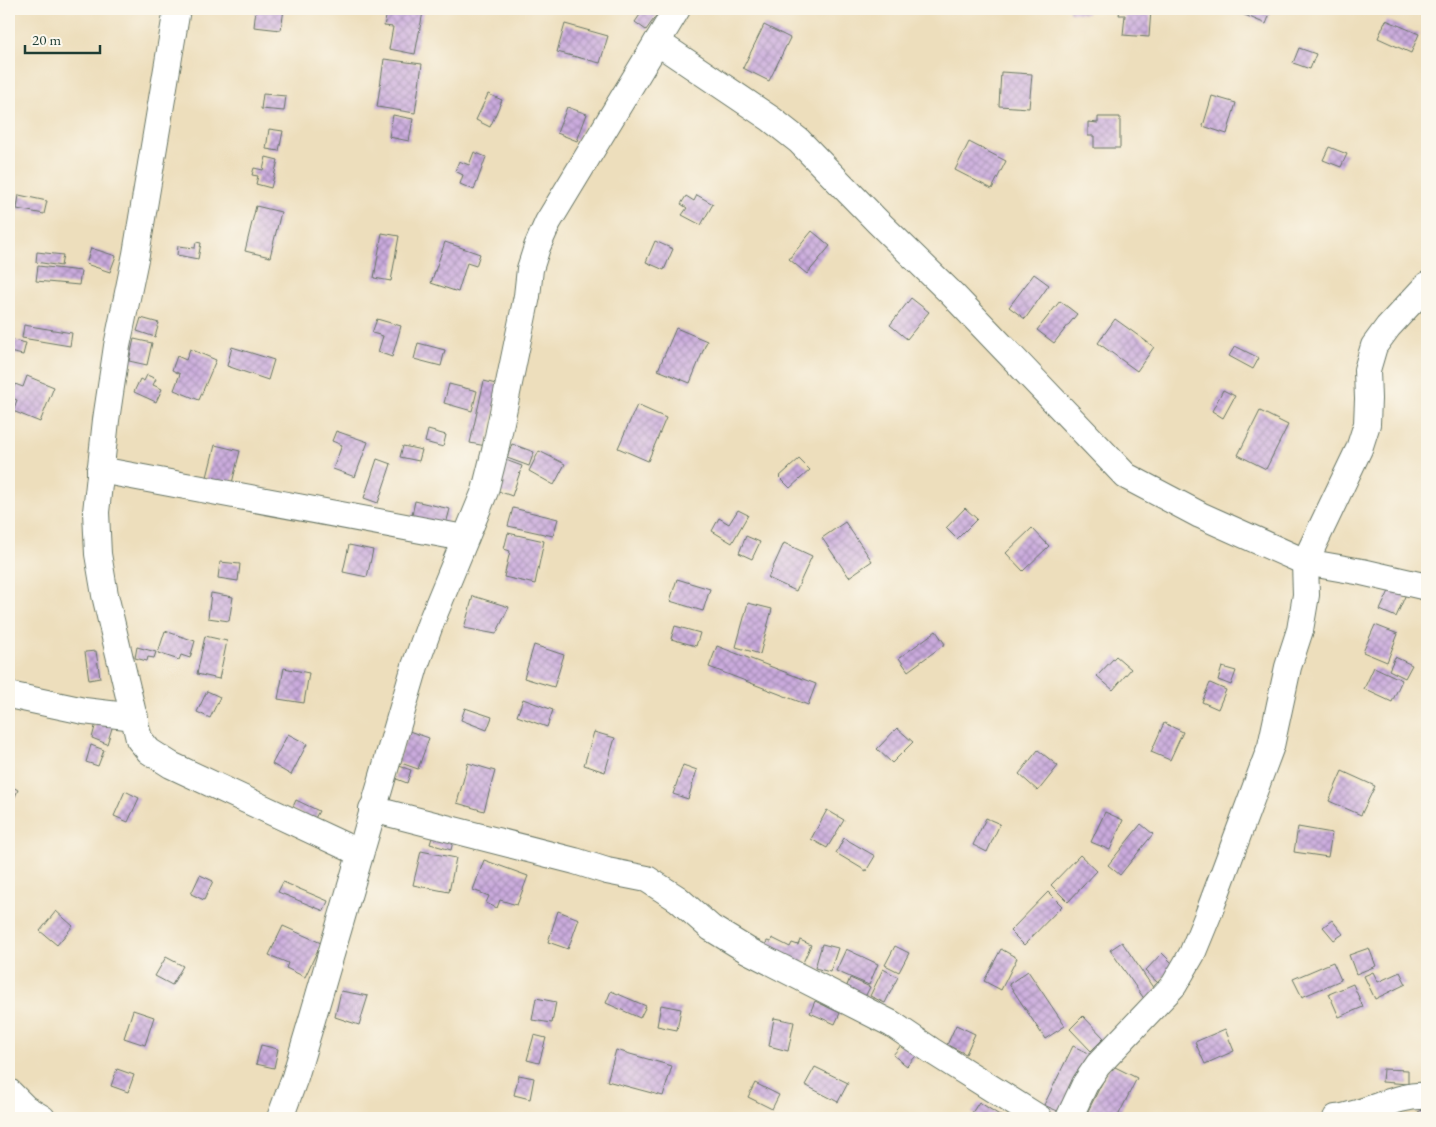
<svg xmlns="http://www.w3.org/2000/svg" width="1436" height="1127" font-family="'EB Garamond',serif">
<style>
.building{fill:url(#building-cross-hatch)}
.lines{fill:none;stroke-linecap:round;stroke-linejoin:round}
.minor-casing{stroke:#677564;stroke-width:28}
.minor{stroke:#fff;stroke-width:26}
</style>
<defs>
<pattern id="building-cross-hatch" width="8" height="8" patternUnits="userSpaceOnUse" patternTransform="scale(1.25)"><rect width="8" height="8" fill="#caaadd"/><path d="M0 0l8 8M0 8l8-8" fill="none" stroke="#a38cb4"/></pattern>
</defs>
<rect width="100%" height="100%" fill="#fbf7ec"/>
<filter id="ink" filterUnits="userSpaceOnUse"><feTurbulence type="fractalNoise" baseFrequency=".02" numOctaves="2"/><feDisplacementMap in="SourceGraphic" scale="10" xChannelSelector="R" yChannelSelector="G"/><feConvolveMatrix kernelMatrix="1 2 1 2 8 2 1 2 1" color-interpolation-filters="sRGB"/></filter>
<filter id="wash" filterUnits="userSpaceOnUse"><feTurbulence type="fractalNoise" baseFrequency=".0096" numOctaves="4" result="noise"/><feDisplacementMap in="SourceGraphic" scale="20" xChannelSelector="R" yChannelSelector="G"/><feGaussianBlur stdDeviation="1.12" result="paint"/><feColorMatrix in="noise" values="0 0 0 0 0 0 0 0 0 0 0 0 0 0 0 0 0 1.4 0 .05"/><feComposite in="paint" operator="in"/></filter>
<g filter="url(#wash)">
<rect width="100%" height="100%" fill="#eddebc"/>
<g id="blocks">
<!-- building -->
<g class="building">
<path d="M256,9H284L281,30L254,27Z"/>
<path d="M395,9H406L423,12L415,54L389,49L393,27L384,26L387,13L394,15Z"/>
<path d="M644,9H661L646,30L635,22Z"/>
<path d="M1069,9H1087V14L1069,12Z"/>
<path d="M1120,9H1151L1149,37L1123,35L1125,15H1119Z"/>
<path d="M1242,9H1272L1266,24L1240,13Z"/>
<path d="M1386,20L1419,34L1411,53L1378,38Z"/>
<path d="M565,24L608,36L600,63L557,52Z"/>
<path d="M764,25L790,38L769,81L743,68Z"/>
<path d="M1299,48L1316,54L1310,69L1293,63Z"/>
<path d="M384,59L422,64L415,113L377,107Z"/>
<path d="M1001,72L1032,74L1029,108L999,106Z"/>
<path d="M263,94L286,96L284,111L261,109Z"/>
<path d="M488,94L502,100L490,127L476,120Z"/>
<path d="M1212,96L1236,103L1227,134L1203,126Z"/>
<path d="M567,107L587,114L577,141L557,133Z"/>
<path d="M393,115L413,119L409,141L389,137Z"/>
<path d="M1098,117H1120V148H1094V136H1088V122L1098,123Z"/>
<path d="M269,129L283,131L279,151L266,149Z"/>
<path d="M969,142L1006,161L992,189L955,170Z"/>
<path d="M1329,147L1347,154L1341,167L1323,160Z"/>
<path d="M474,152L486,157L474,190L460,184L463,175L455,171L459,161L469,165Z"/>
<path d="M266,157L278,160L271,188L256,184L258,176L252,175L254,168L263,170Z"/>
<path d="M19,195L47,201L44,214L17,209Z"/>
<path d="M697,195L713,204L701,225L682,215L687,208L681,204L686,196L694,201Z"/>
<path d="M256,206L281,212L270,257L245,251Z"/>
<path d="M812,231L830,246L807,274L789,259Z"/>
<path d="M382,233L399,236L391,281L374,278Z"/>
<path d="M655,241L673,249L664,270L646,262Z"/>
<path d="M196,242L201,243L198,259L177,255L178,246L195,248Z"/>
<path d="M445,242L480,254L476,266L467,263L458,292L431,283Z"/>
<path d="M91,248L116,256L110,272L86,264Z"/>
<path d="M37,252L63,255L61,266L36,262Z"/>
<path d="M38,266L81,271L79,285L36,281Z"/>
<path d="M1034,274L1049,285L1025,319L1009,307Z"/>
<path d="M911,298L929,312L907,339L890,325Z"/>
<path d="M1060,301L1077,314L1054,343L1037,330Z"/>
<path d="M141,318L159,323L155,337L137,331Z"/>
<path d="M377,319L401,326L392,357L378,352L383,336L372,333Z"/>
<path d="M1115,319L1154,347L1137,371L1098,343Z"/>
<path d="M24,325L72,333L70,346L22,338Z"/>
<path d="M676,328L707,341L690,383L658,370Z"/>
<path d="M9,339L26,343L23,355L9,352Z"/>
<path d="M134,339L152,343L147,365L129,361Z"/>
<path d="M418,343L445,350L441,366L414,359Z"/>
<path d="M1235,346L1259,358L1253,369L1229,356Z"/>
<path d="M232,347L274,360L268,380L227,366Z"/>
<path d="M190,349L216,360L199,400L174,390L180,374L172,370L177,356L186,360Z"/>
<path d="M147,375L156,379L153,385L162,389L156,402L134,392L140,379L144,381Z"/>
<path d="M27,376L54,387L40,422L13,411L17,400L10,397L15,384L23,387Z"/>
<path d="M484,381L500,385L486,446L470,443Z"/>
<path d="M449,384L477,391L472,411L444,403Z"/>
<path d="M1223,390L1235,396L1223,418L1212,411Z"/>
<path d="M637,405L666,418L648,461L618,448Z"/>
<path d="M1260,411L1288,425L1266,469L1238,455Z"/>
<path d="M428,430L446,435L443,447L425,442Z"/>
<path d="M336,431L368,442L355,477L333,469L342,445L332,441Z"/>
<path d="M512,444L534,452L529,466L507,458Z"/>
<path d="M215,445L240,451L230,491L205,485Z"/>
<path d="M403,446L422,450L419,461L400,457Z"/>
<path d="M539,451L565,464L554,485L529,471Z"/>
<path d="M500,458L522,466L512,496L490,488Z"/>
<path d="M377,459L391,464L378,503L364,498Z"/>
<path d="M799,459L810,470L790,488L779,477Z"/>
<path d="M415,501L450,509L445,528L411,520Z"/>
<path d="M513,508L558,519L553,536L508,526Z"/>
<path d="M965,508L977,519L957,539L946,528Z"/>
<path d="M738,510L748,515L732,543L712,531L719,518L729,524Z"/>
<path d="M845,522L872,561L849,577L822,538Z"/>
<path d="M1032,528L1049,546L1023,571L1006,553Z"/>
<path d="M508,533L544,541L535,584L504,577L510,551L504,549Z"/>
<path d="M746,536L760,542L752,559L739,553Z"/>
<path d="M784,543L812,556L796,591L768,578Z"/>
<path d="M349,545L373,550L367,577L343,572Z"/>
<path d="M220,562L240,564L238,581L218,578Z"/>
<path d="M677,579L710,589L703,611L670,601Z"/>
<path d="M1391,587L1406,594L1396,617L1380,610Z"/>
<path d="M211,593L233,597L229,621L208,618Z"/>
<path d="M473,596L509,607L496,634L464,628Z"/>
<path d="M748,603L772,609L760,654L736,647Z"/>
<path d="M1375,625L1398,634L1387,662L1363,652Z"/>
<path d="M675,626L700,633L696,646L671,639Z"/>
<path d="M165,631L195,641L190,658L181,655L179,660L158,653Z"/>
<path d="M936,631L945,644L908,671L899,658Z"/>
<path d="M205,636L227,641L219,679L197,674Z"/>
<path d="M534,645L564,655L554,687L524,678Z"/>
<path d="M717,646L816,684L808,705L709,667Z"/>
<path d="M137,647L156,652L154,658L148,657L147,661L135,658Z"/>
<path d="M96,651L100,678L89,680L85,652Z"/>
<path d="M1116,656L1131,669L1113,690L1097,676Z"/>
<path d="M1395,657L1412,665L1405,678L1389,670Z"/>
<path d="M1222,667L1236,671L1231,685L1218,680Z"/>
<path d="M1374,667L1402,680L1392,702L1364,689Z"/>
<path d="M284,668L309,673L304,703L278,699Z"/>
<path d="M1210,683L1226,690L1218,709L1202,702Z"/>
<path d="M207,691L220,697L210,718L197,712Z"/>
<path d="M523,699L553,710L547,727L517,716Z"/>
<path d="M465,708L492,717L487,730L461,720Z"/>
<path d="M97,719L113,725L107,744L92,738Z"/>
<path d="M1164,723L1183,732L1170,760L1151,752Z"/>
<path d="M897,728L913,742L892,763L877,749Z"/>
<path d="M409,731L429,738L418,769L398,762Z"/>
<path d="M594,732L615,738L605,772L584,765Z"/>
<path d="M288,734L307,744L291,775L272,764Z"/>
<path d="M91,745L104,750L98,766L86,762Z"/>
<path d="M1038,750L1058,766L1038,791L1019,774Z"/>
<path d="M468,763L495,771L484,811L457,803Z"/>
<path d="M683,765L697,770L688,799L673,794Z"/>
<path d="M399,766L411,770L407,783L394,778Z"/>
<path d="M1342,771L1375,786L1361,815L1329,801Z"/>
<path d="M9,785L18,790L9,809Z"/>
<path d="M125,791L139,798L128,822L114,816Z"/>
<path d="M296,800L319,811L314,820L292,809Z"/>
<path d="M827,810L844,820L827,848L811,839Z"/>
<path d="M1105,812L1123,820L1110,850L1091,842Z"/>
<path d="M986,818L1000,824L987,852L973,845Z"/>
<path d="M1141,824L1153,834L1120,875L1108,865Z"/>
<path d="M1298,827L1332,833L1328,857L1294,852Z"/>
<path d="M434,831L454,837L451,850L430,844Z"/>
<path d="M844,838L875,856L866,871L836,853Z"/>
<path d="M421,851L456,858L449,892L413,885Z"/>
<path d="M1080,855L1097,871L1068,902L1051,885Z"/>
<path d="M484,860L528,876L517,905L500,900L497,908L486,903L489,896L473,890Z"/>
<path d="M200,875L213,881L204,900L191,894Z"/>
<path d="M283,882L328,901L324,911L278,892Z"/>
<path d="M1048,892L1062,906L1024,945L1010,931Z"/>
<path d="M56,911L73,926L57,945L40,931Z"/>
<path d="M558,911L579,919L568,949L548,942Z"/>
<path d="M1332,920L1343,934L1334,940L1323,927Z"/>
<path d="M283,926L321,943L305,977L286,968L288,963L269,955Z"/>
<path d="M772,938L790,947L792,943L798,945L800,940L811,945L800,969L762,952L767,941L771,942Z"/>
<path d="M1122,942L1156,992L1145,1000L1110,950Z"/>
<path d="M822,944L838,948L830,972L815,968Z"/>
<path d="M895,946L909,953L899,972L885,965Z"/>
<path d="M1369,948L1376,966L1356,974L1349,955Z"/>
<path d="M846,949L878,964L869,985L836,971Z"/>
<path d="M1001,949L1017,958L1001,990L984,981Z"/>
<path d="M1162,953L1175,966L1158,983L1145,971Z"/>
<path d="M166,957L183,966L172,985L155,976Z"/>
<path d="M1333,962L1341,980L1302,997L1293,979Z"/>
<path d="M883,969L898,977L885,1003L870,996Z"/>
<path d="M1028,971L1065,1026L1045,1039L1009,984Z"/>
<path d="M1373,972L1378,982L1400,972L1406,984L1375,999L1364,976Z"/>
<path d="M850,978L870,987L865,997L846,988Z"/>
<path d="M1353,984L1363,1007L1339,1017L1329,994Z"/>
<path d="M341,991L368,996L359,1025L335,1017Z"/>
<path d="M611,991L646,1006L640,1018L606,1003Z"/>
<path d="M536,998L556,1002L552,1023L532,1020Z"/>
<path d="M815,1001L840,1013L835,1024L810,1013Z"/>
<path d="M661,1005L681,1009L677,1030L657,1026Z"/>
<path d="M133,1010L154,1017L145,1045L124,1038Z"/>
<path d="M1083,1016L1104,1038L1091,1051L1070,1029Z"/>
<path d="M774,1018L794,1022L788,1051L769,1046Z"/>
<path d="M956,1025L975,1034L966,1054L947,1045Z"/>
<path d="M1225,1029L1234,1051L1205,1064L1195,1042Z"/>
<path d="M534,1035L546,1038L539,1063L527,1060Z"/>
<path d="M902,1044L916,1056L907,1066L893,1055Z"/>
<path d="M261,1045L278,1049L274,1068L256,1064Z"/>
<path d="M1073,1046L1091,1054L1062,1113L1044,1105Z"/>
<path d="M616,1050L672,1066L663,1096L607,1081Z"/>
<path d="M1111,1065L1137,1078L1117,1118H1097L1087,1113Z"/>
<path d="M815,1067L848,1083L838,1102L805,1085Z"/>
<path d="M117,1069L134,1075L128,1092L111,1086Z"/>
<path d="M1383,1069L1408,1070V1084L1382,1082Z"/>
<path d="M519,1075L534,1078L530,1099L514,1095Z"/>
<path d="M755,1083L779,1095L772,1109L748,1097Z"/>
<path d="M979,1102L1001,1116L999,1118H980L972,1113Z"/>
<path d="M1427,1108V1118H1421L1418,1112Z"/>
</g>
</g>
</g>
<g filter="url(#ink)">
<use href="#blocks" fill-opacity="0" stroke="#677564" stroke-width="1"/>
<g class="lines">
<defs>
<g id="minor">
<path d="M177,9L136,254L117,346L106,420L96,512L98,554L105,595L139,739L149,751L171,765L360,853"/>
<path d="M657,42L771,119L799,141L878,222L952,294L1126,476L1200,515L1305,562L1362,572L1427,587"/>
<path d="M100,470L464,538"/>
<path d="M9,695L84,711L135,717"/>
<path d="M372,809L575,861L607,871L647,879L678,899L711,928L747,950L892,1024L932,1051L1039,1118"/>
<path d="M9,1092L25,1108L42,1118"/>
<path d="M280,1118L295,1077L311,1023L415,666L431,622L485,491L495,451L527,296L530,269L537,247L548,222L677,9"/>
<path d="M1069,1118L1085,1084L1098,1065L1174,985L1192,954L1208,915L1271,746L1288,667L1300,630L1306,595L1305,562L1359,449L1367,424L1368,399L1367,370L1374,346L1388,327L1427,285"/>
<path d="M1336,1118C1367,1114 1396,1094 1427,1096"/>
</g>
</defs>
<!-- minor casing -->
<use href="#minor" class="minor-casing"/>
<!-- minor -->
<use href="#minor" class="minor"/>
</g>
</g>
<!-- margin -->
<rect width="1436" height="1127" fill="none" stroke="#fbf7ec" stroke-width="30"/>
<!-- scale -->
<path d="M25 45v8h75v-8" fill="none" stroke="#1f3d34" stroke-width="2.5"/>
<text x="32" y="45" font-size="15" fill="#1f3d34" stroke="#fbf7ec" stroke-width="4" paint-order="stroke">20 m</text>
</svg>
